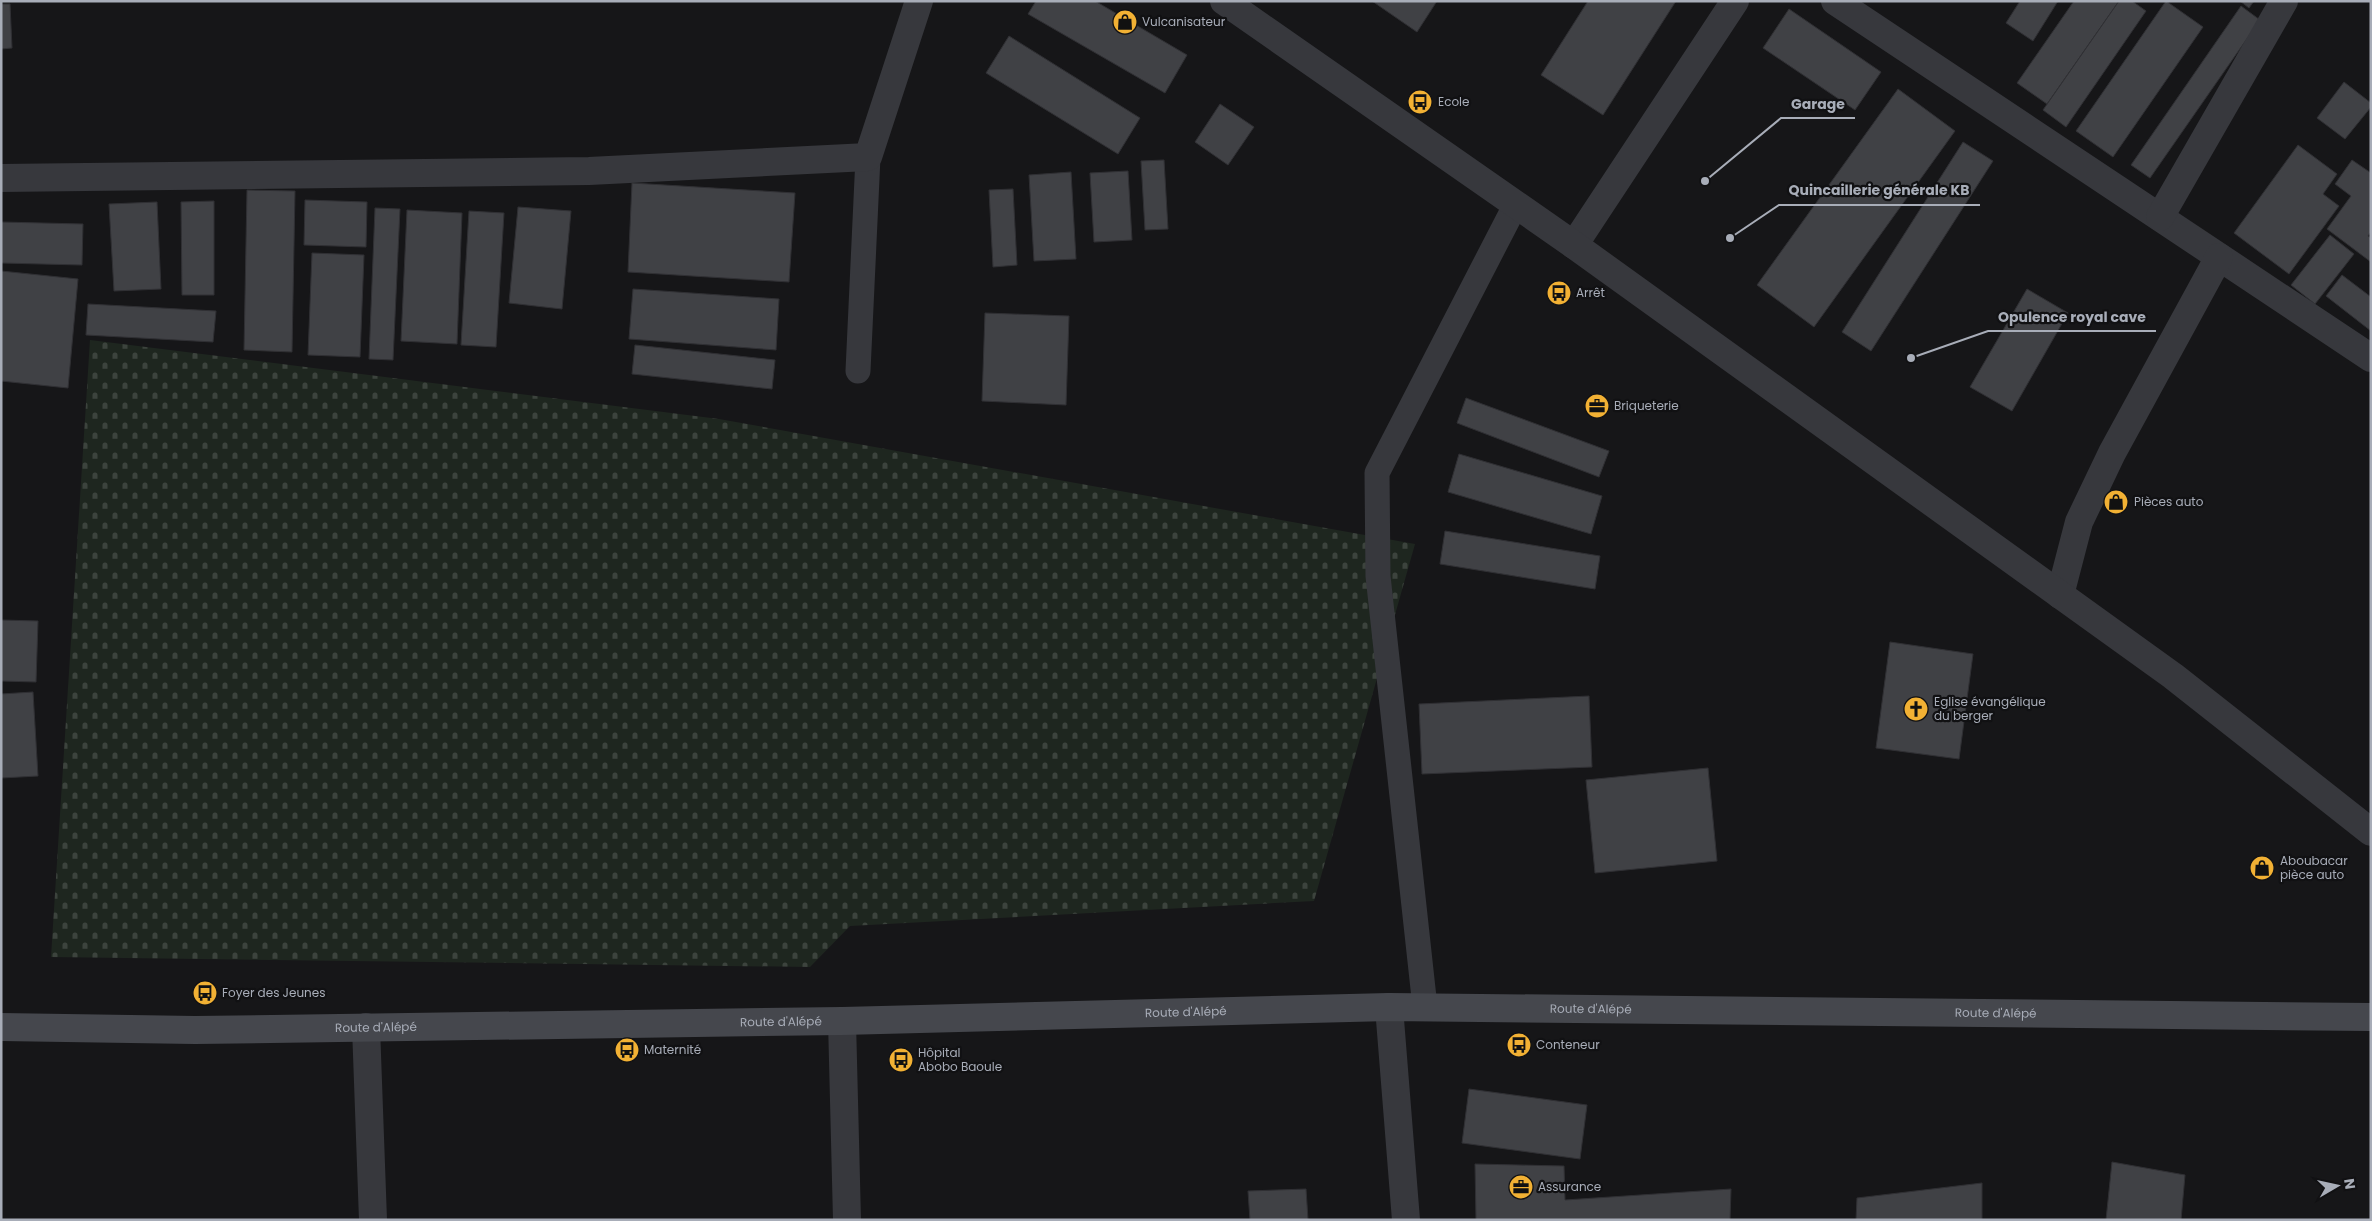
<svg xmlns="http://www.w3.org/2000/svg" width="2372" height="1221" font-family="Poppins,sans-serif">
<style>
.cemetery{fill:url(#cemetery-stones)}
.building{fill:#404145;stroke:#303034}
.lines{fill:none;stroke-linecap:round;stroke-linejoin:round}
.service{stroke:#37383d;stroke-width:25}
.minor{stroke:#37383d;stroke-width:28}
.tertiary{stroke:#37383d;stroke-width:28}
.secondary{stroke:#45474d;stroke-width:28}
.labels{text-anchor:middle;stroke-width:4.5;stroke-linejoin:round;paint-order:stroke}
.poi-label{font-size:12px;fill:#a8adb8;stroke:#111113;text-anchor:start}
.street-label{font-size:12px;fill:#a8adb8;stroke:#111113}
.leader{fill:none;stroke:#a8adb8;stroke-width:2}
.callout-dot{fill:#a8adb8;stroke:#111113;stroke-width:2}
.callout-label{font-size:14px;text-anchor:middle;font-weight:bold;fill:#a8adb8;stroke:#111113;stroke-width:4.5;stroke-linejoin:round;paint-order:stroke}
</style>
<defs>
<pattern id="cemetery-stones" width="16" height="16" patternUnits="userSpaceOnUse" patternTransform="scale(1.25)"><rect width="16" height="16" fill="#1e261f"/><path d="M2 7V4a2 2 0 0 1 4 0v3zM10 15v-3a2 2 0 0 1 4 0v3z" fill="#3c433d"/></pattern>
</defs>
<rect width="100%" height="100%" fill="#161618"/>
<!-- cemetery -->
<path class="cemetery" d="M90,340L719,419L1415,544L1314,901L850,926L810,967L51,957Z"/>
<!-- building -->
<g class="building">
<path d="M1036,1H1095L1187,55L1165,93L1028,14Z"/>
<path d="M1372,1H1437L1417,32Z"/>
<path d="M1588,1H1676L1603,115L1541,75Z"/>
<path d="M2020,1H2058L2033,41L2006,23Z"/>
<path d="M2074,1H2119L2047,104L2017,83Z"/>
<path d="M2119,1H2132L2146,11L2066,127L2043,110Z"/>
<path d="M2166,1L2203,27L2113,157L2076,131Z"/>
<path d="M2240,1H2254L2249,8Z"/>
<path d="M1,4H10L12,48L1,49Z"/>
<path d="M2241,6L2260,20L2150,178L2131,165Z"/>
<path d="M1789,9L1881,72L1855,110L1763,48Z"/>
<path d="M1009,36L1140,118L1118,154L986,73Z"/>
<path d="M2344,82L2371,103V107L2345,139L2317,118Z"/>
<path d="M1898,89L1955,131L1814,327L1757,285Z"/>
<path d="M1220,104L1254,127L1228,165L1195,142Z"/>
<path d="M1963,142L1993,161L1871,351L1842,332Z"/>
<path d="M2298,145L2337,174L2323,194L2339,206L2289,274L2234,233Z"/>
<path d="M1164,160L1168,229L1145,230L1141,161Z"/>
<path d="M2352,160L2371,173V232L2368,236L2371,238V262L2327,229L2351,196L2335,184Z"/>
<path d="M1128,171L1132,240L1094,242L1090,173Z"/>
<path d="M1071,172L1076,259L1034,261L1029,175Z"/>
<path d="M632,183L795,193L789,282L628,272Z"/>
<path d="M1013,189L1017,265L993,267L989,190Z"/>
<path d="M247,190L295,191L292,352L244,350Z"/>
<path d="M305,200L367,202L366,247L304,245Z"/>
<path d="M214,201V295H182L181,202Z"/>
<path d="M157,202L161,289L114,291L109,204Z"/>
<path d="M518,207L571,211L562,309L509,303Z"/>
<path d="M375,208L400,209L393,360L369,359Z"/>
<path d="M407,210L462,213L457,344L401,341Z"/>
<path d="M469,211L504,213L496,347L461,345Z"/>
<path d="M1,222L83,224L82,265L1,263Z"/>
<path d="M2330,235L2354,254L2315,304L2291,285Z"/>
<path d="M312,253L364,255L360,357L308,355Z"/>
<path d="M1,271L78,279L68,388L1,381Z"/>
<path d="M2342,275L2371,297V331L2326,296Z"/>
<path d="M633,289L779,299L776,350L629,339Z"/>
<path d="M2027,289L2068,313L2012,411L1970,387Z"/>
<path d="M88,304L216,311L213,342L86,335Z"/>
<path d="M985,313L1069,316L1066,405L982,401Z"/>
<path d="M635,345L775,360L772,389L632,374Z"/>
<path d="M1466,398L1609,451L1599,477L1457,423Z"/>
<path d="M1459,454L1602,496L1591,534L1448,492Z"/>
<path d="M1445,531L1600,556L1595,589L1440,564Z"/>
<path d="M1,620L38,621L36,682L1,681Z"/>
<path d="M1890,642L1973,654L1959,759L1876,748Z"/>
<path d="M33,692L38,776L1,778V694Z"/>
<path d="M1589,696L1592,767L1422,774L1419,704Z"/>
<path d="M1708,768L1717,861L1595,873L1586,780Z"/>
<path d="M1469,1089L1587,1105L1580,1159L1462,1143Z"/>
<path d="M2112,1162L2185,1175L2181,1220H2106Z"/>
<path d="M1475,1164L1564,1166L1565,1200L1731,1189L1730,1220H1476Z"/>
<path d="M1982,1183V1220H1856L1857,1198Z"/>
<path d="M1306,1189L1308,1220H1250L1248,1191Z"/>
</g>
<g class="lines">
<!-- service -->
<g class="service">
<path d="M858,371L868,157"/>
<path d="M1425,1007L1378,576L1377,473L1516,204"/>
</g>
<!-- minor -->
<g class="minor">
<path d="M1835,1L2371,358"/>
<path d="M1,178L589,171L868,157L919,1"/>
<path d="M2160,217L2284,1"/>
<path d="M1574,245L1735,1"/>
<path d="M2060,595L2079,522L2112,453L2219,257"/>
<path d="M1389,1007L1406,1220"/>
<path d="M842,1021L847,1220"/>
<path d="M366,1027L373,1220"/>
</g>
<!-- tertiary -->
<path class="tertiary" d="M1224,1L1574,245L2173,676L2371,832"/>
<!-- secondary -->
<path class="secondary" id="s1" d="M1,1027L195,1030L842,1021L1389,1007L2371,1017"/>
</g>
<!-- icons -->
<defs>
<symbol id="shop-disc" viewBox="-11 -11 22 22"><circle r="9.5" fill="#f2b134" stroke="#111113"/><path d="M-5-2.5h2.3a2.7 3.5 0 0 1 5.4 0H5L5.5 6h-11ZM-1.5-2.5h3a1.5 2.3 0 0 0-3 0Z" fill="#111"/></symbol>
<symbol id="bus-disc" viewBox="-11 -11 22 22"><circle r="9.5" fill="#f2b134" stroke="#111113"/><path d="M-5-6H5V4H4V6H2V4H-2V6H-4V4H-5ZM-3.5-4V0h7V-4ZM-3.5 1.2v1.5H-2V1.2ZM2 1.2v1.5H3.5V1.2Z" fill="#111"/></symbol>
<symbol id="office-disc" viewBox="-11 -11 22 22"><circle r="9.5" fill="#f2b134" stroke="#111113"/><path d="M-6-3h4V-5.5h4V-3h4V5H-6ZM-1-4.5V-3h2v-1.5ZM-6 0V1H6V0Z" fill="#111"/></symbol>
<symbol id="church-disc" viewBox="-11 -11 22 22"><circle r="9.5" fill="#f2b134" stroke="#111113"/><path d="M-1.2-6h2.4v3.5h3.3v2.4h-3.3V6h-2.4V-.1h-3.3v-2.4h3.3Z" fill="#111"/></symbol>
</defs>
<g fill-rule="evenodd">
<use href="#shop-disc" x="1111" y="8" width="28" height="28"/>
<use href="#bus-disc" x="1406" y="88" width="28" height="28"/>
<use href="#bus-disc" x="1545" y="279" width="28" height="28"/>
<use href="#office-disc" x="1583" y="392" width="28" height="28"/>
<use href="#shop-disc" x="2102" y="488" width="28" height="28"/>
<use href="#church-disc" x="1902" y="695" width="28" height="28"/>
<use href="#shop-disc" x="2248" y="854" width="28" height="28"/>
<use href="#bus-disc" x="191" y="979" width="28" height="28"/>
<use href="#bus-disc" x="1505" y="1031" width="28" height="28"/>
<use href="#bus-disc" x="613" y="1036" width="28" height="28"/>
<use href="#bus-disc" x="887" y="1046" width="28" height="28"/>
<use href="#office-disc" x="1507" y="1173" width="28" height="28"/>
</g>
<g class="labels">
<!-- poi labels -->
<g class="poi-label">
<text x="1142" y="26">Vulcanisateur</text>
<text x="1438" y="106">Ecole</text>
<text x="1576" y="297">Arrêt</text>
<text x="1614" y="410">Briqueterie</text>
<text x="2134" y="506">Pièces auto</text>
<text x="1934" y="706">Eglise évangélique<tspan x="1934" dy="14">du berger</tspan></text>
<text x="2280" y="865">Aboubacar<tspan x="2280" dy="14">pièce auto</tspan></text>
<text x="222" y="997">Foyer des Jeunes</text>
<text x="1536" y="1049">Conteneur</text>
<text x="644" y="1054">Maternité</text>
<text x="918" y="1057">Hôpital<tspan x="918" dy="14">Abobo Baoule</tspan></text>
<text x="1538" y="1191">Assurance</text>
</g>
<!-- street labels -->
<g class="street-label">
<text dy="4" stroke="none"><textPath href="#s1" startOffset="1590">Route d'Alépé</textPath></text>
<text dy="4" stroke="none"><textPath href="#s1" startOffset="1185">Route d'Alépé</textPath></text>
<text dy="4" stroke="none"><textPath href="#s1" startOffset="1995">Route d'Alépé</textPath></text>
<text dy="4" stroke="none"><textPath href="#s1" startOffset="780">Route d'Alépé</textPath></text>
<text dy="4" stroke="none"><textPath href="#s1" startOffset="375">Route d'Alépé</textPath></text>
</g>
</g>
<!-- callouts -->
<path class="leader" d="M1705 181L1781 118H1855M1730 238L1779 205H1980M1911 358L1988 331H2156"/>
<g class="callout-dot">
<circle cx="1705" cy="181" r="5"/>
<circle cx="1730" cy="238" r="5"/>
<circle cx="1911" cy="358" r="5"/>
</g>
<g class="callout-label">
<text x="1818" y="109">Garage</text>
<text x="1879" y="195">Quincaillerie générale KB</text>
<text x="2072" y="322">Opulence royal cave</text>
</g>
<!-- border -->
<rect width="2372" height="1221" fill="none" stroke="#a8adb8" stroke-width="5"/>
<!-- north arrow -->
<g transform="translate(2337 1186) rotate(81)" stroke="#111113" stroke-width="4" paint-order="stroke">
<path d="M0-4L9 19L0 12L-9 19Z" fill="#a8adb8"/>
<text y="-8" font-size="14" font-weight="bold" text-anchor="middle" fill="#a8adb8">N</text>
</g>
</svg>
